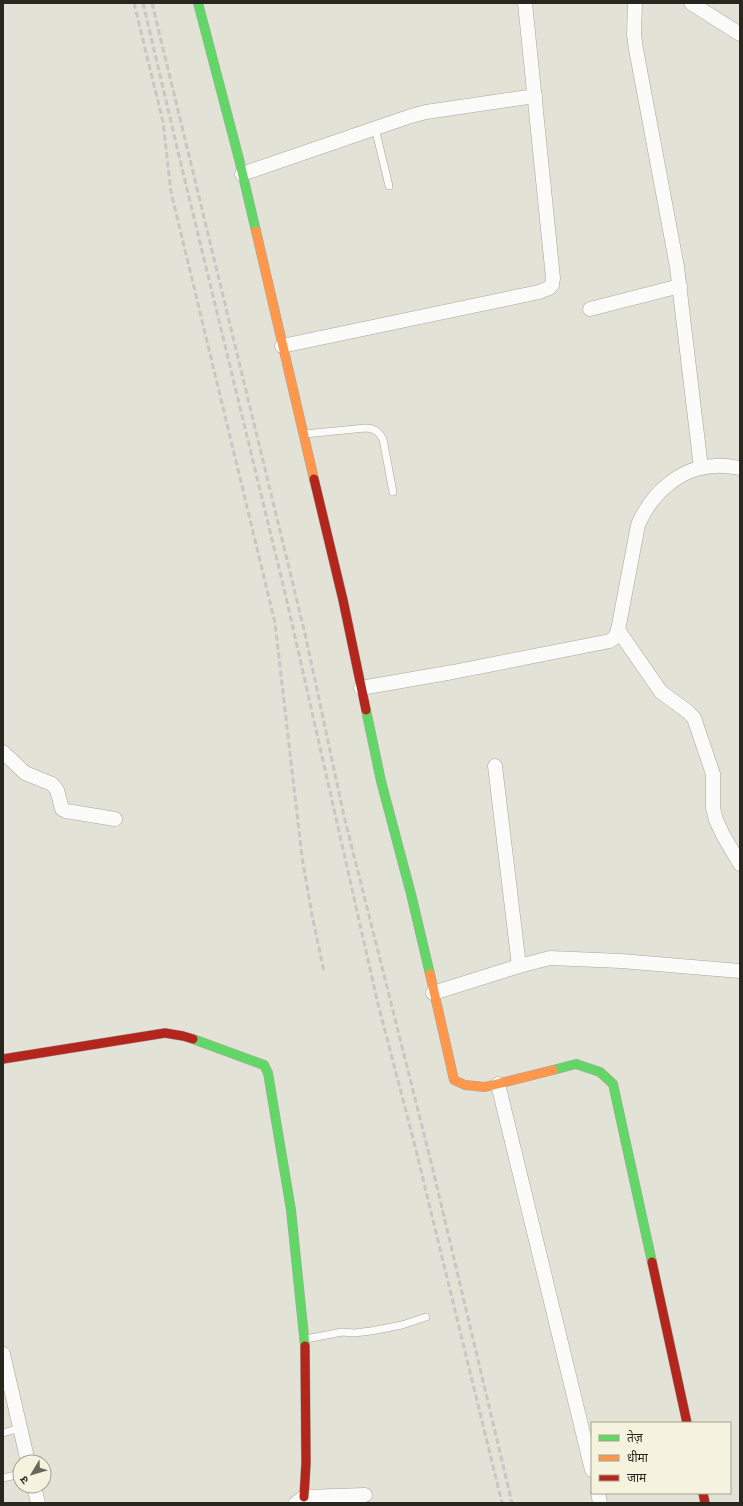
<svg xmlns="http://www.w3.org/2000/svg" width="743" height="1506" font-family="'Noto Serif','Noto Sans Devanagari',serif">
<style>
.lines{fill:none;stroke-linecap:round;stroke-linejoin:round}
.lane-casing{stroke:#a6a69d;stroke-width:8}
.street-casing{stroke:#a6a69d;stroke-width:15}
.fast-casing{stroke:#a6a69d;stroke-width:10}
.slow-casing{stroke:#a6a69d;stroke-width:10}
.jam-casing{stroke:#a6a69d;stroke-width:10}
.lane{stroke:#fbfbf9;stroke-width:7}
.street{stroke:#fbfbf9;stroke-width:14}
.fast{stroke:#63d668;stroke-width:9}
.slow{stroke:#ff974d;stroke-width:9}
.jam{stroke:#b3261e;stroke-width:9}
.rail{stroke:#c7c7c4;stroke-width:3;stroke-dasharray:6 3;stroke-linecap:butt}
</style>
<rect width="100%" height="100%" fill="#e3e2d6"/>
<g class="lines">
<defs>
<g id="lane">
<path d="M375,128L389,186"/>
<path d="M305,434L365,428C374,428 378,431 383,439L393,492"/>
<path d="M306,1339L342,1332L354,1333L371,1331L402,1325L426,1317"/>
<path d="M3,1433L20,1428"/>
<path d="M3,1478L20,1474"/>
</g>
<g id="street">
<path d="M635,3L634,35L636,49L677,267L701,468"/>
<path d="M691,3L740,34"/>
<path d="M242,174L411,116L426,112L535,96"/>
<path d="M590,309L680,286"/>
<path d="M282,346L539,292L549,288L552,285L553,278L525,3"/>
<path d="M618,630L661,692L687,711L694,718L713,774V808L716,820L723,835L740,864"/>
<path d="M361,688L453,672L610,641L615,637L618,630L638,525C651,494 680,467 715,466C723,465 732,467 740,468"/>
<path d="M3,752L25,773L52,784L57,790L62,809L66,811L115,819"/>
<path d="M495,766L519,966"/>
<path d="M433,993L519,966L550,958L621,961L740,971"/>
<path d="M498,1084L592,1470"/>
<path d="M3,1354L28,1462"/>
<path d="M34,1486L38,1503"/>
<path d="M598,1493L600,1503"/>
<path d="M296,1503L304,1497L365,1495"/>
</g>
<g id="fast">
<path d="M198,3L239,159L256,231"/>
<path d="M366,710L381,781L411,894L430,974"/>
<path d="M193,1039L264,1065L268,1073L291,1210L305,1346"/>
<path d="M553,1070L576,1064L600,1072L613,1084L652,1262"/>
</g>
<g id="slow">
<path d="M256,231L314,479"/>
<path d="M430,974L454,1080L465,1085L485,1087L553,1070"/>
</g>
<g id="jam">
<path d="M314,479L343,600L366,710"/>
<path d="M3,1059L165,1033L183,1036L193,1039"/>
<path d="M652,1262L687,1423"/>
<path d="M703,1493L705,1503"/>
<path d="M304,1497L306,1463L305,1346"/>
</g>
</defs>
<!-- lane casing -->
<use href="#lane" class="lane-casing"/>
<!-- street casing -->
<use href="#street" class="street-casing"/>
<!-- fast casing -->
<use href="#fast" class="fast-casing"/>
<!-- slow casing -->
<use href="#slow" class="slow-casing"/>
<!-- jam casing -->
<use href="#jam" class="jam-casing"/>
<!-- lane -->
<use href="#lane" class="lane"/>
<!-- street -->
<use href="#street" class="street"/>
<!-- fast -->
<use href="#fast" class="fast"/>
<!-- slow -->
<use href="#slow" class="slow"/>
<!-- jam -->
<use href="#jam" class="jam"/>
<!-- rail -->
<g class="rail">
<path d="M134,3L163,122L171,192L275,623L302,857L312,915L324,972"/>
<path d="M143,3L180,160L286,597L378,1004L413,1138L502,1503"/>
<path d="M152,3L306,638L344,816L432,1166L512,1503"/>
</g>
</g>
<!-- border -->
<rect width="743" height="1506" fill="none" stroke="#27261f" stroke-width="8"/>
<!-- legend -->
<rect x="591" y="1422" width="140" height="72" fill="#f5f3de" stroke="#a3a192"/>
<rect x="599" y="1435" width="20" height="6" fill="#63d668" stroke="#a3a192"/>
<text x="627" y="1442" font-size="12" fill="#27261f">तेज़</text>
<rect x="599" y="1455" width="20" height="6" fill="#ff974d" stroke="#a3a192"/>
<text x="627" y="1462" font-size="12" fill="#27261f">धीमा</text>
<rect x="599" y="1475" width="20" height="6" fill="#b3261e" stroke="#a3a192"/>
<text x="627" y="1482" font-size="12" fill="#27261f">जाम</text>
<!-- north arrow -->
<g transform="translate(32 1474) rotate(232)"><circle r="19" fill="#f5f3de" stroke="#a3a192"/>
<path d="M0-3L7 15L0 10L-7 15Z" fill="#69685f"/>
<text y="-6" font-size="11" font-weight="bold" text-anchor="middle" fill="#27261f">उ</text>
</g>
</svg>
